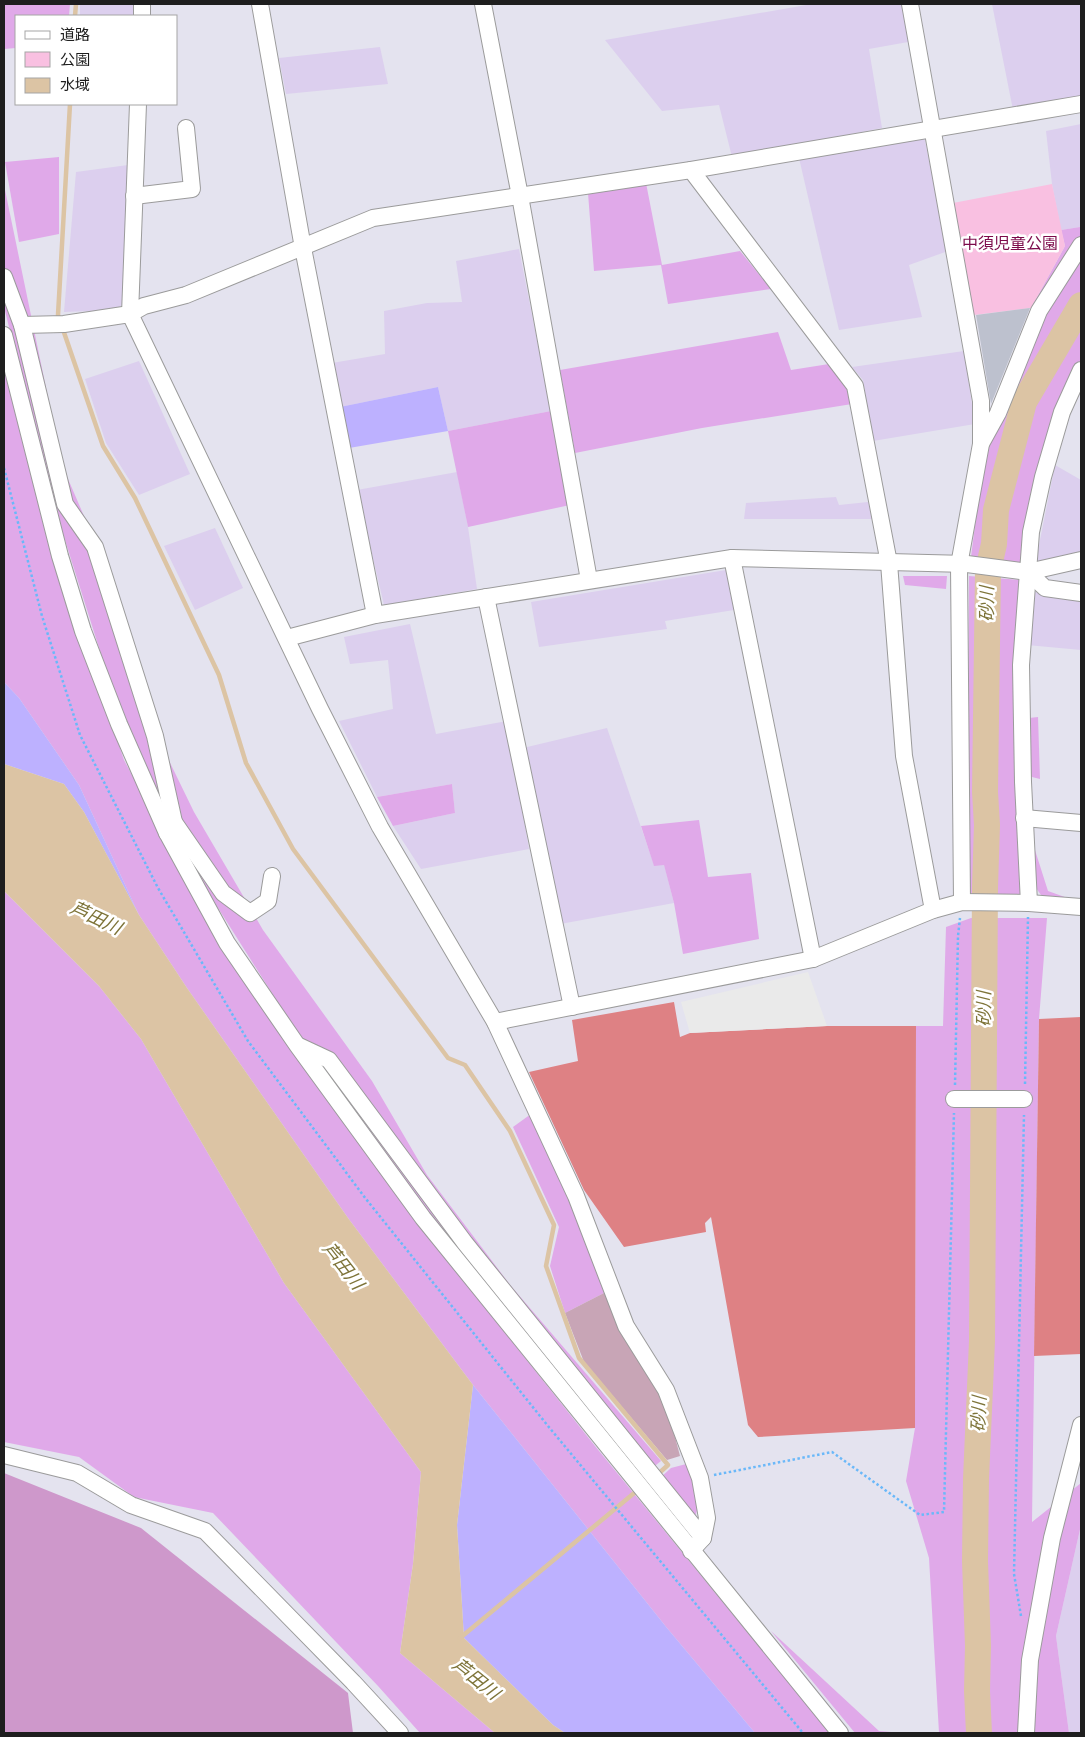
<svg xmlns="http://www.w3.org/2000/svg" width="1085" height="1737" font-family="Karla,'Noto Sans JP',sans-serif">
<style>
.farmland{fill:#dccfee}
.grass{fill:#e0a9e9}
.forest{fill:#ce98cb}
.sand{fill:#bdb1ff}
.cemetery{fill:#c8a5b6}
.park{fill:#f9c0e1}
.pitch{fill:#de8184}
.parking{fill:#eaeaea}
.water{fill:#dcc4a4}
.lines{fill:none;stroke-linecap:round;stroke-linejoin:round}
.stream{stroke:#dcc4a4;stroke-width:4.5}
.river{stroke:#dcc4a4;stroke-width:26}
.building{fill:#bdc1ce}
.minor-casing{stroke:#9b9b9b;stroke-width:18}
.path{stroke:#6ab8f9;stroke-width:2.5;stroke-dasharray:2.5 2.5;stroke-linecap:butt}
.minor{stroke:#fff;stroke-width:16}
.labels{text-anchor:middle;stroke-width:5;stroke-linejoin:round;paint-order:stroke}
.park-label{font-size:16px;fill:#7c0b4b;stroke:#fff}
.water-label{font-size:18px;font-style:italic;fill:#7e7439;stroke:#fff}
</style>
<rect width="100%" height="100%" fill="#e4e3ef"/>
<!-- farmland -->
<g class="farmland">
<rect x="80" y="4" width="55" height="12"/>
<path d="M812,4H902L908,42L869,49L882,128L732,157L719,105L662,111L605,40Z"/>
<path d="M992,4H1081V98L1013,110Z"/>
<path d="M380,47L388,84L286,94L279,58Z"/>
<path d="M1081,124V225L1080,227L1061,230L1052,184L1046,131Z"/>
<path d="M924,136L948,251L909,265L922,317L839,330L799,158Z"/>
<path d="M128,165L126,300L117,310L64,312L76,172Z"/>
<path d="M519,249L551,411L448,431L438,387L340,407L332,363L385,354L384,311L427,303L462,302L456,261Z"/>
<path d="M964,351L975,424L873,441L863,380L852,367Z"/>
<path d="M139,361L190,474L139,495L106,443L85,379Z"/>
<path d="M1055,465L1081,480V554L1035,565Z"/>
<path d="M457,472L468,527L477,589L384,605L357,490Z"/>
<path d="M836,497L839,505L868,502L872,519H744L746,503Z"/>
<path d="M215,528L243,588L195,610L164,546Z"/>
<path d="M726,570L734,610L665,621L667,629L539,647L531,602Z"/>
<path d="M1034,592L1081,599V650L1027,645Z"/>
<path d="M410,624L436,734L507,721L529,849L421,869L393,826L455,813L452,784L377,797L339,721L393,709L388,660L350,664L344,637Z"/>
<path d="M607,728L654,865L664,864L674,903L555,925L523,748Z"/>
<path d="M1081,1525V1733H1069L1056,1636Z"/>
</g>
<!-- grass -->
<g class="grass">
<path d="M4,4H70L69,16H16V48L4,49Z"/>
<path d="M59,157V234L19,242L5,162Z"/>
<path d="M646,183L662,265L740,251L771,289L668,304L661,265L594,271L588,193Z"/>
<path d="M4,185L62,465L84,516L139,699L194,812L263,930L372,1081L427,1175L511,1286L661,1461L641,1477L424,1209L287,1017L187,859L118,708L52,499L4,307Z"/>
<path d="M1081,225V358L1036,478L1024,563L971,557L989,415L1031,308L1065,246L1061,230L1080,227Z"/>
<path d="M778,332L791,370L829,364L849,387L852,404L702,428L575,453L560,370Z"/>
<path d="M4,363L51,545L124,760L220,940L265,1011L401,1202L595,1446L830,1733H755L667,1628L473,1385L348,1218L187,988L139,915L79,785L19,698L4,682Z"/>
<path d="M551,411L570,505L468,527L448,431Z"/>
<path d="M903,576H947L946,589L905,585Z"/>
<path d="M969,576L1023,580V896H968Z"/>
<path d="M1038,717L1040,779L1028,776L1029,718Z"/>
<path d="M452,784L455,813L393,826L377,797Z"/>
<path d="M699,820L708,877L751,873L759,939L683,954L674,903L664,865L654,866L641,826Z"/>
<path d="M1034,847L1048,891L1073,900H1046C1028,883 1032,869 1034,847Z"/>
<path d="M4,891L99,986L141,1039L284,1283L421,1472L413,1564L400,1653L495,1733H420L378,1686L213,1513L134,1497L79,1457L4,1442Z"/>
<path d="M971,918H1047L1039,1019L1032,1522L1081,1483V1525L1056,1636L1069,1733H939L929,1558L906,1481L915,1428L916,1026H943L946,927Z"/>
<path d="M531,1114L577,1210L604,1293L565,1313L550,1266L559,1227L513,1127Z"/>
<path d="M690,1463L699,1505L689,1533L682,1530L649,1488L671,1468Z"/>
<path d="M771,1631L879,1731L904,1733H855Z"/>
</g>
<!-- forest -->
<path class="forest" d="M4,1473L141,1528L348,1693L353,1733H4Z"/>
<!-- sand -->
<g class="sand">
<path d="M438,387L448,431L349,448L340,407Z"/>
<path d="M4,682L19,698L79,785L139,915L84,812L64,784L4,764Z"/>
<path d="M473,1385L667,1628L755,1733H565L553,1725L464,1638L457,1525Z"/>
</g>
<!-- cemetery -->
<path class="cemetery" d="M604,1293L664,1395L680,1456L667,1460L584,1362L565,1313Z"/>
<!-- park -->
<path class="park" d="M1052,184L1065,246L1031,308L974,315L953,203Z"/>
<!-- pitch -->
<g class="pitch">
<path d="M674,1002L680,1037L690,1033L827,1026H916L915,1428L758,1437L748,1425L711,1217L705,1223L706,1232L624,1247L584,1190L529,1072L578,1061L572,1020Z"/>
<path d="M1081,1017V1354L1034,1356L1039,1019Z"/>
</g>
<!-- parking -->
<path class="parking" d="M808,972L827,1026L690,1033L681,1002Z"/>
<!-- water -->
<path class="water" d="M4,764L64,784L84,812L139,915L187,988L348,1218L473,1385L457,1525L464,1638L553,1725L565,1733H495L400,1653L413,1564L421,1472L284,1283L141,1039L99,986L4,891Z"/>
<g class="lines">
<!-- stream -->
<g class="stream">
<path d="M75,16L76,4"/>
<path d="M70,104L58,315L103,446L135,498L219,675L246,763L293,849L448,1058L465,1065L510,1131L554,1225L546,1266L579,1358L668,1465L657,1475"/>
<path d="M460,1638L639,1489"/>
</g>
<!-- river -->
<path class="river" d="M979,1733L977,1691L978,1646L975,1561L976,1479L982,1341L985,887L987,825L985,792L988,570L994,544L996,510L1024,402L1081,305"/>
</g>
<!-- building -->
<path class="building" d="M1030,308L991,404L976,315Z"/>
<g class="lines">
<defs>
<g id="minor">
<path d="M260,4L303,248L375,615"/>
<path d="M483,4L520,196L589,580"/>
<path d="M910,4L981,401V444L959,565L962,902"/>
<path d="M142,16V4"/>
<path d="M138,104L130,314L144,306L186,295L373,218L691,170L1081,104"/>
<path d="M691,170L855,386L889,563L904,756L933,910"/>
<path d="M134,196L192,189L186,128"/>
<path d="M4,277L22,325L65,504L95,547L155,736L174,822L167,833"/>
<path d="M22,325L64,324L130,314L320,709L380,827L495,1022L576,1196L626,1326L666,1390L700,1478L707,1518L703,1538L691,1551"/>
<path d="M4,335L60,556L83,631L119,724L167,833L227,943L297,1045L423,1218L840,1733"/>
<path d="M982,442L998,413L1039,311L1081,245"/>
<path d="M732,558L813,959"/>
<path d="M1081,560L1028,572L1045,588L1081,593"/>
<path d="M486,597L572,1007"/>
<path d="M287,638L375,615L732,558L967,564L1028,572"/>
<path d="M1024,818L1081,823"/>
<path d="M174,822L223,893L250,913L268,901L272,876"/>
<path d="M1029,903L1023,782L1021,665L1031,532L1043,477L1062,412L1081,370"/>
<path d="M495,1022L813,959L933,910L962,902L1029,903L1081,907"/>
<path d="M299,1046L329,1060L465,1243L703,1538"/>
<path d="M954,1099H1024"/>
<path d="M4,1455L77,1473L131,1505L205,1531L353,1682L400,1733"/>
<path d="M1026,1733L1030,1660L1052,1538L1081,1425"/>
</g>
</defs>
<!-- minor casing -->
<use href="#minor" class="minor-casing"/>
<!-- path -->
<g class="path">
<path d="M4,468L42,616L80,735L158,888L248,1041L366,1199L548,1426L803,1733"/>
<path d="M1025,1084L1028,917"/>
<path d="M955,1085L958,936L960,918"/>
<path d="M714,1475L832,1452L920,1515L944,1512L954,1113"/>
<path d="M1021,1616L1014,1574L1024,1115"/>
</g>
<!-- minor -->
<use href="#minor" class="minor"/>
</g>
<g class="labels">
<!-- park labels -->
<g class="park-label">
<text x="1010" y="249">中須児童公園</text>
</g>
<!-- water labels -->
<g class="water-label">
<text transform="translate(987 604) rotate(-90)" y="6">砂川</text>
<text transform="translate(96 918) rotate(25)" y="6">芦田川</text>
<text transform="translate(984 1009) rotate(-90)" y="6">砂川</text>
<text transform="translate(343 1266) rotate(52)" y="6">芦田川</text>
<text transform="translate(979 1414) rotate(-88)" y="6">砂川</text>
<text transform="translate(476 1679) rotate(39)" y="6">芦田川</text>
</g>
</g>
<!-- border -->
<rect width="1085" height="1737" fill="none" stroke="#1e1e1e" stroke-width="10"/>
<!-- legend -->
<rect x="15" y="15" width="162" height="90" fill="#ffffff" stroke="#a5a5a5"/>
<rect x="25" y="31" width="25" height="8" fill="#ffffff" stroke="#a5a5a5"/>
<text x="60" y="40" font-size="15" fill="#1e1e1e">道路</text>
<rect x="25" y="52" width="25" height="15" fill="#f9c0e1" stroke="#a5a5a5"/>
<text x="60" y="65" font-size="15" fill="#1e1e1e">公園</text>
<rect x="25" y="78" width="25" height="15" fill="#dcc4a4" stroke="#a5a5a5"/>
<text x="60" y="90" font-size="15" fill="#1e1e1e">水域</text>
</svg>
